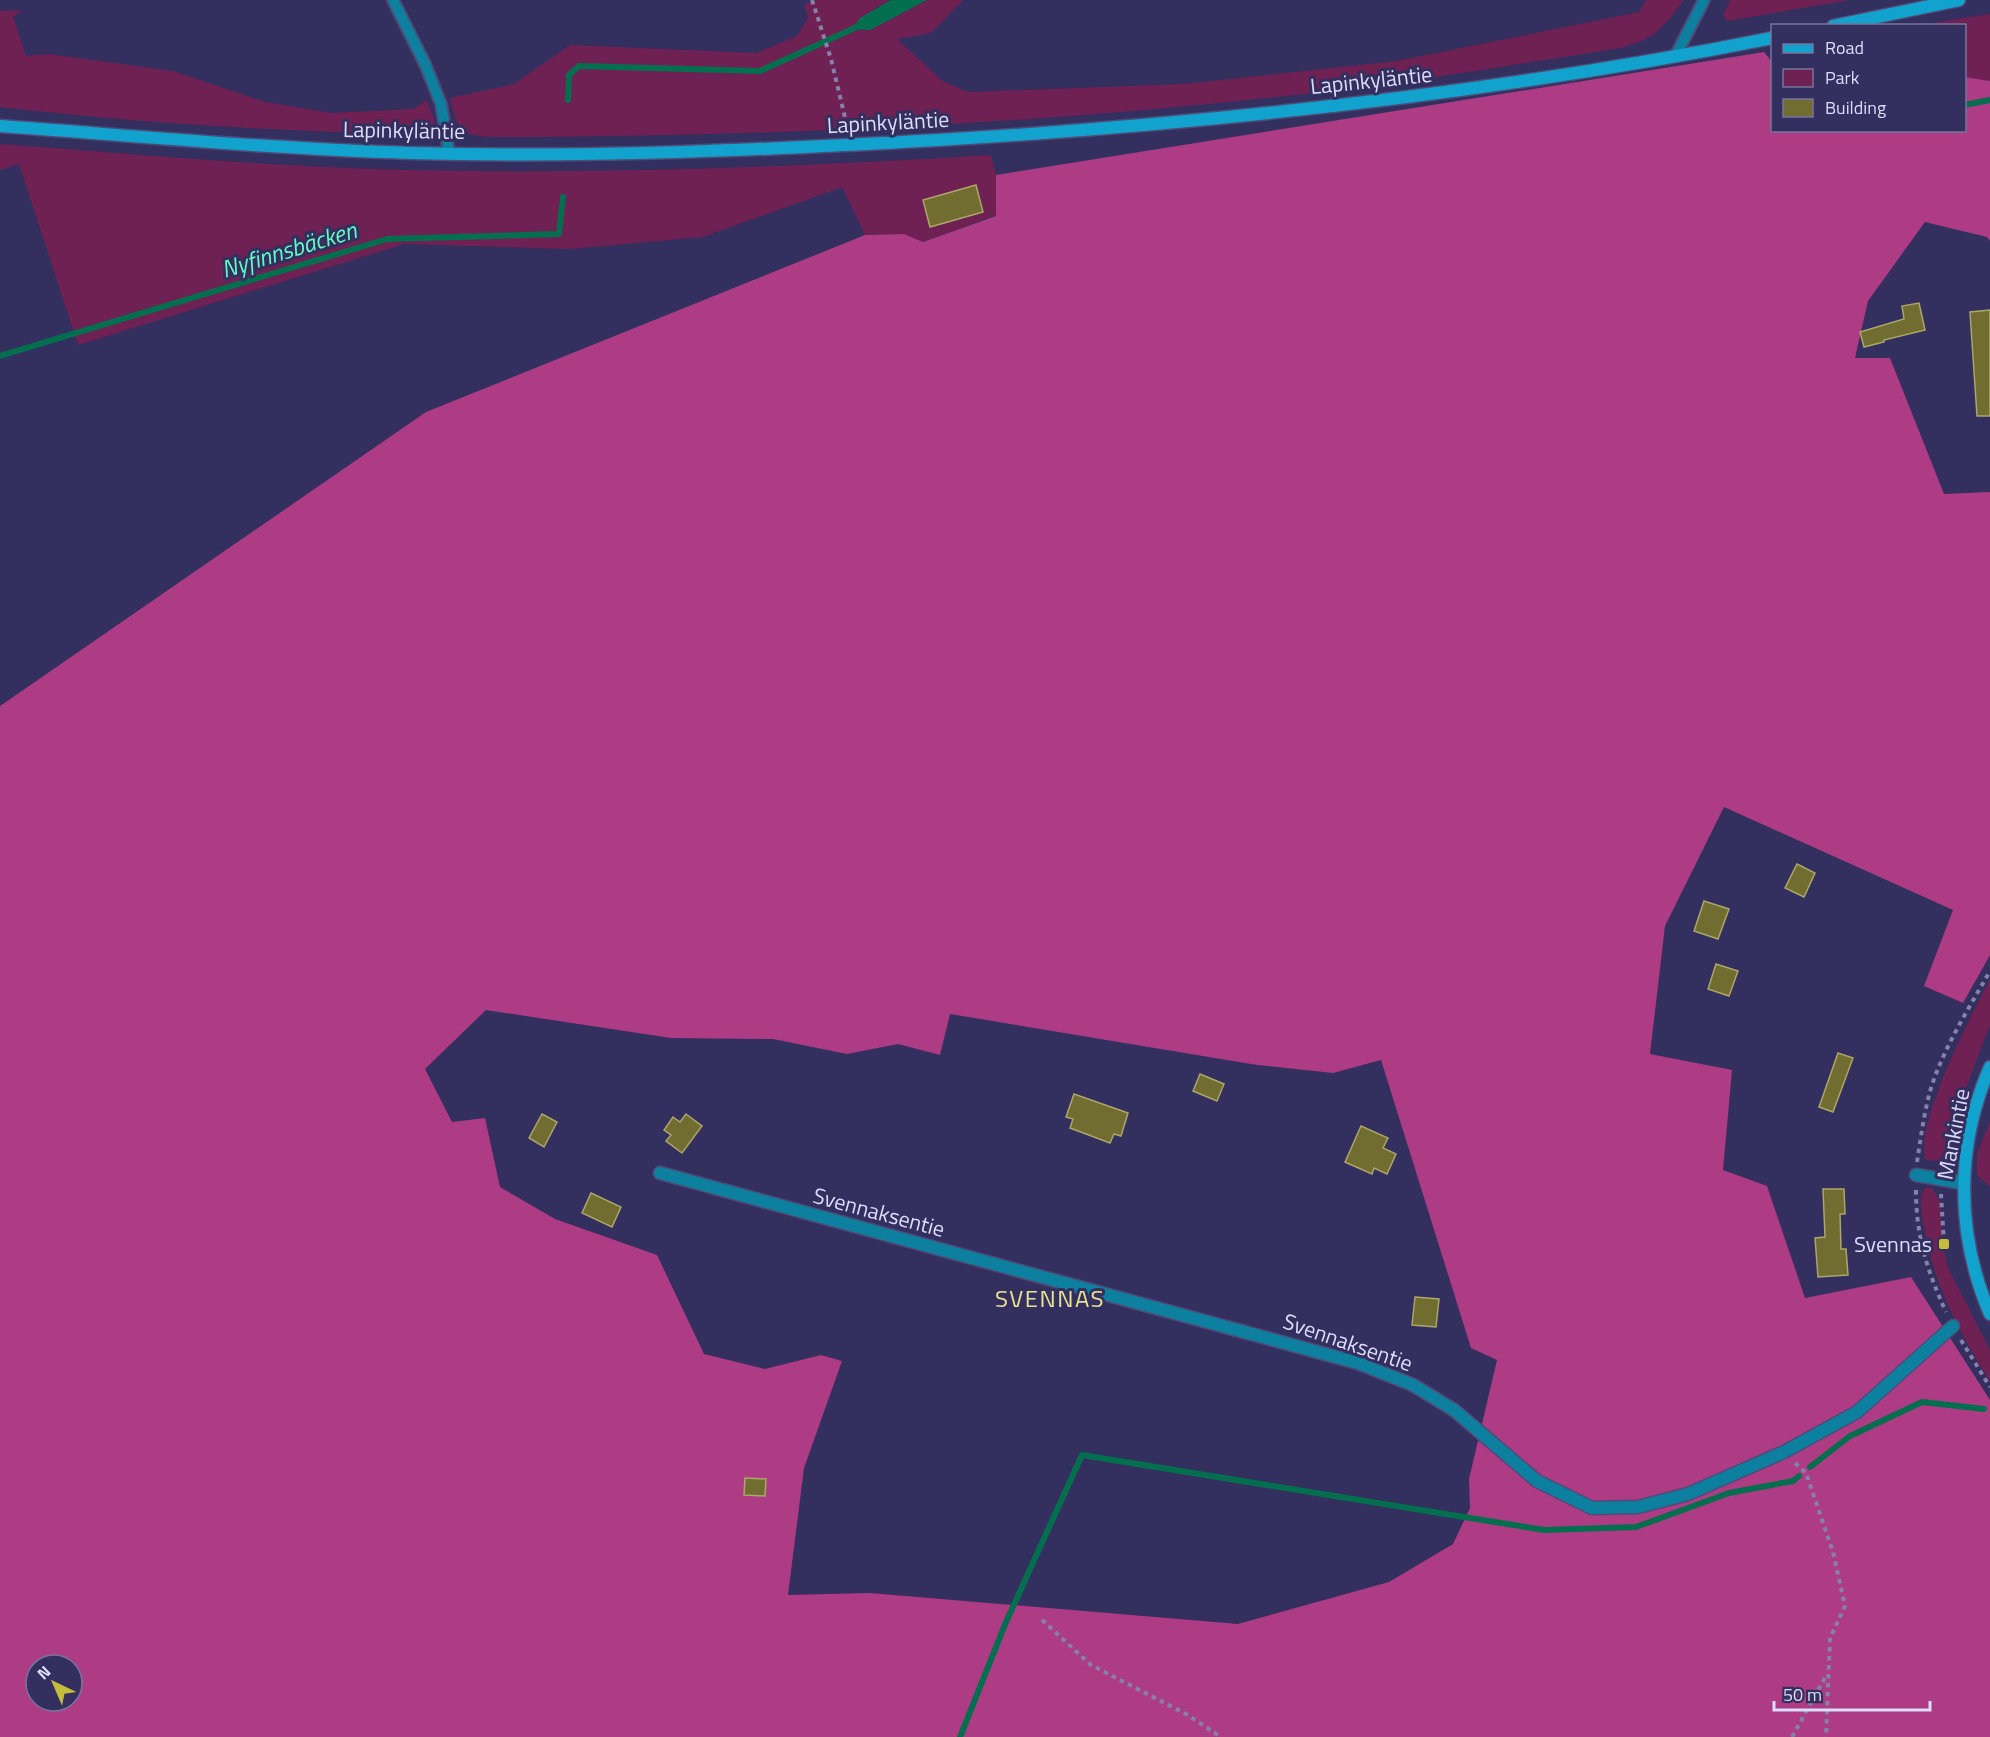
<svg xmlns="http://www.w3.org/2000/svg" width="1990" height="1737" font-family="'Titillium Web',sans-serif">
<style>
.green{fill:#6f2153}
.forest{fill:#ad3c84;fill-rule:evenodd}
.water{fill:#036f4f}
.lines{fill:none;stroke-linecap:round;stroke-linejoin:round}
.stream{stroke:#036f4f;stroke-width:6}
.building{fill:#716c2f;stroke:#aba669;stroke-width:1.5}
.lane-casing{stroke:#4e4b78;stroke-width:14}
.street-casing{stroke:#4e4b78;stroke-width:15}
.secondary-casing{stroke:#4e4b78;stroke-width:15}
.path{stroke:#8482aa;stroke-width:4;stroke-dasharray:4.5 4.5;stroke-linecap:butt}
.lane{stroke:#0d7f9f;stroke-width:10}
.street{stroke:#0d7f9f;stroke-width:12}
.secondary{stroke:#11a3cd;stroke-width:12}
.poi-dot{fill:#c6bc3c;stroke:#332f5f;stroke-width:2}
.labels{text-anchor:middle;stroke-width:6;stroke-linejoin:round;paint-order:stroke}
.street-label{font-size:22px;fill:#dcddfb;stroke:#332f5f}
.poi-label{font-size:22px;fill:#dcddfb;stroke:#332f5f;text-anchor:end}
.water-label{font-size:24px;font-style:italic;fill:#60fec3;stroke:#332f5f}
.neighbourhood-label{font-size:24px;letter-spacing:1.5px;fill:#e8e293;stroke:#332f5f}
</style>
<rect width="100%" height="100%" fill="#332f5f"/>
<!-- green -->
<g class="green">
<path d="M818,0H891L877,7L853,29L870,30L927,0H963L931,33L897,39L944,82L968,92L1184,84L1397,61L1639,12L1646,0H1684C1661,29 1656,39 1620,48C1520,64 1421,80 1321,92C1046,124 769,137 492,137C459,136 457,128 450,98L514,84L570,45L756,53L797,36L808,17L804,4Z"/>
<path d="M1730,0H1849L1727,21L1723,15Z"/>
<path d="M22,10L13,17L26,56L49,54L173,71L265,102L331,113L413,109L427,100L435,122L431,129L421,134C281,132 139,123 0,107V11Z"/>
<path d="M1990,14V81L1965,77L1964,26L1919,25Z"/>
<path d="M0,144C124,153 249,165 373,169C579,175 785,168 991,155L996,175V215L923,242L904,234L865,235L842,187L703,237L569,249L404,244L78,345L19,164L0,170Z"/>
<path d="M1990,980V1025L1963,1096L1953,1145L1939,1161L1926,1160C1912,1130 1973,1010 1990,980Z"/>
<path d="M1990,1121V1187L1977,1175V1154Z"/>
<path d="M1926,1187L1932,1188L1940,1202L1943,1247L1948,1268L1990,1350V1382C1958,1329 1935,1289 1924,1227C1922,1215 1917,1196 1926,1187Z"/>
</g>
<!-- forest -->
<path class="forest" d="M1764,52L1772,62V130H1964L1965,77L1990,81V241L1987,237L1925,222L1868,301L1855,358H1890L1944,494L1990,492V955L1963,1003L1924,986L1953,910L1724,807L1665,926L1650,1054L1732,1070L1723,1170L1767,1186L1805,1298L1911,1277L1990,1400V1737H0V706L426,412L865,235L904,234L923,242L996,216V175ZM486,1010L671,1038L773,1039L847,1054L898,1044L940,1055L950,1014L1257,1065L1333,1073L1381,1060L1471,1348L1497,1360L1469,1479L1470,1508L1453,1544L1389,1582L1238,1624L870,1593L788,1595L804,1468L842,1361L821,1355L765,1369L704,1354L657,1255L555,1219L500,1187L485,1118L452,1122L425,1069ZM36,1665H72V1701H36Z"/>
<!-- water -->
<path class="water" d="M891,0H927L870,30L852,29L860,18Z"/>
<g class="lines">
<!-- stream -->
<g class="stream">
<path d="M568,100L569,75L579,66L760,71L859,26"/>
<path d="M1964,105L1990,100"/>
<path d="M0,356L387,239L559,234L563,197"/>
<path d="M1810,1467L1850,1436L1922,1402L1984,1409"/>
<path d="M960,1737L1006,1622L1082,1455L1544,1530L1636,1527L1729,1493L1793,1481L1799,1476"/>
</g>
</g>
<!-- building -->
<g class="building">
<path d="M976,185L983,212L930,227L923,200Z"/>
<path d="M1919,303L1925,330L1884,340V342L1864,347L1860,332L1904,319L1902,306Z"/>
<path d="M1990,310V416H1977L1970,312Z"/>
<path d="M1797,864L1815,873L1804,897L1785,888Z"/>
<path d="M1704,901L1729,909L1718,939L1694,931Z"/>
<path d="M1716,964L1738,971L1729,996L1708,989Z"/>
<path d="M1838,1053L1853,1058L1833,1112L1819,1107Z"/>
<path d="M1200,1074L1224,1084L1217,1101L1193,1091Z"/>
<path d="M1074,1094L1128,1113L1121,1136L1114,1134L1110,1143L1070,1128L1073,1119L1066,1117Z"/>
<path d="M542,1114L557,1122L544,1147L529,1138Z"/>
<path d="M686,1114L702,1126L682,1153L666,1141L671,1135L664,1130L673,1117L680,1122Z"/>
<path d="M1361,1126L1388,1138L1383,1148L1396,1154L1387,1174L1374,1168L1372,1174L1345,1162Z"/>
<path d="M1823,1189H1844L1845,1214H1840L1841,1249H1846L1848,1275L1818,1277L1815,1238L1825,1237Z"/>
<path d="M591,1193L621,1207L612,1227L582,1213Z"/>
<path d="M1415,1297L1439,1299L1436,1327L1412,1325Z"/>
<path d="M745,1478L766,1479L765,1496L744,1495Z"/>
</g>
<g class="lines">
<defs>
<g id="lane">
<path d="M393,0L425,64L441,104L449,153"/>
<path d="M1676,55L1704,0"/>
</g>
<g id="street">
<path d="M660,1173L1358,1363L1413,1385L1454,1410L1537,1481L1592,1508L1638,1507L1688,1494L1784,1452L1857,1412L1953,1326"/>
<path d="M1916,1175L1963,1183"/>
</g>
<g id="secondary">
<path d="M1833,26L1959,0"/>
<path d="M0,126C137,136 274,149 411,153C587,158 763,150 938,140C1218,123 1498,93 1772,38"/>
<path d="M1990,1067C1955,1147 1956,1234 1990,1314"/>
</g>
</defs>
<!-- lane casing -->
<use href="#lane" class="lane-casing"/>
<!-- street casing -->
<use href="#street" class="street-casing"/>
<!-- secondary casing -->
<use href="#secondary" class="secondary-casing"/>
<!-- path -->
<g class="path">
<path d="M812,0L831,59L848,130"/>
<path d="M1917,1162C1921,1137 1924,1112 1931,1088C1944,1047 1969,1008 1990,971"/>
<path d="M1916,1190C1916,1237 1927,1270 1946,1312"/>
<path d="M1941,1194L1944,1244"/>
<path d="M1961,1340L1990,1387"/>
<path d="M1795,1463L1806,1473L1833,1552L1845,1606L1830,1638L1826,1737"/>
<path d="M1042,1620L1091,1665L1186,1714L1221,1737"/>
<path d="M1792,1737L1827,1674"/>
</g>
<!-- lane -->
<use href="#lane" class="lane"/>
<!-- street -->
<use href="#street" class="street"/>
<!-- secondary -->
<use href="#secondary" class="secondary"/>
</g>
<!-- markers -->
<rect class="poi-dot" x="1938" y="1238" width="12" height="12" rx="3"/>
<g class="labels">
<!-- street labels -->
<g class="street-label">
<text transform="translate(1371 80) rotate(-6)" y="8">Lapinkyläntie</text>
<text transform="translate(888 122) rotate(-3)" y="8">Lapinkyläntie</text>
<text transform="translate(404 130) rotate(1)" y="8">Lapinkyläntie</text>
<text transform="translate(1953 1134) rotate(-79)" y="8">Mankintie</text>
<text transform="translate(879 1212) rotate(15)" y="8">Svennaksentie</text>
<text transform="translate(1348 1342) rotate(19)" y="8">Svennaksentie</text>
</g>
<!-- poi labels -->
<g class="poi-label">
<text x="1932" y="1252">Svennas</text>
</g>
<!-- water labels -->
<g class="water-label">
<text transform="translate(289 250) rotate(-17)" y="8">Nyfinnsbäcken</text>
</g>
<!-- neighbourhood labels -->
<g class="neighbourhood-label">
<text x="1050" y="1307">SVENNAS</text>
</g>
</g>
<!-- legend -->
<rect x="1771" y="24" width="195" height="108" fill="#332f5f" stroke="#77759d" stroke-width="1.5"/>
<rect x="1783" y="44" width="30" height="9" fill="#11a3cd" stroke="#77759d" stroke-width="1.5"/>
<text x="1825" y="54" font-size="18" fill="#dcddfb">Road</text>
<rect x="1783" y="69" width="30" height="18" fill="#6f2153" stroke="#77759d" stroke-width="1.5"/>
<text x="1825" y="84" font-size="18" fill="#dcddfb">Park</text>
<rect x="1783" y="99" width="30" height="18" fill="#716c2f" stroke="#77759d" stroke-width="1.5"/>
<text x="1825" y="114" font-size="18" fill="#dcddfb">Building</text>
<!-- north arrow -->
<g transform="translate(54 1683) rotate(316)"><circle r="28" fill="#332f5f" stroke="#77759d" stroke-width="1.5"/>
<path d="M0-4.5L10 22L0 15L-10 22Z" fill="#c6bc3c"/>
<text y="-9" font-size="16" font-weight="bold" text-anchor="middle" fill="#dcddfb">N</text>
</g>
<!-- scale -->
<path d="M1774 1701v9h156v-9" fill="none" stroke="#dcddfb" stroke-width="3"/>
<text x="1783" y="1701" font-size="18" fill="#dcddfb" stroke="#332f5f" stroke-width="4.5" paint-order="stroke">50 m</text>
</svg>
